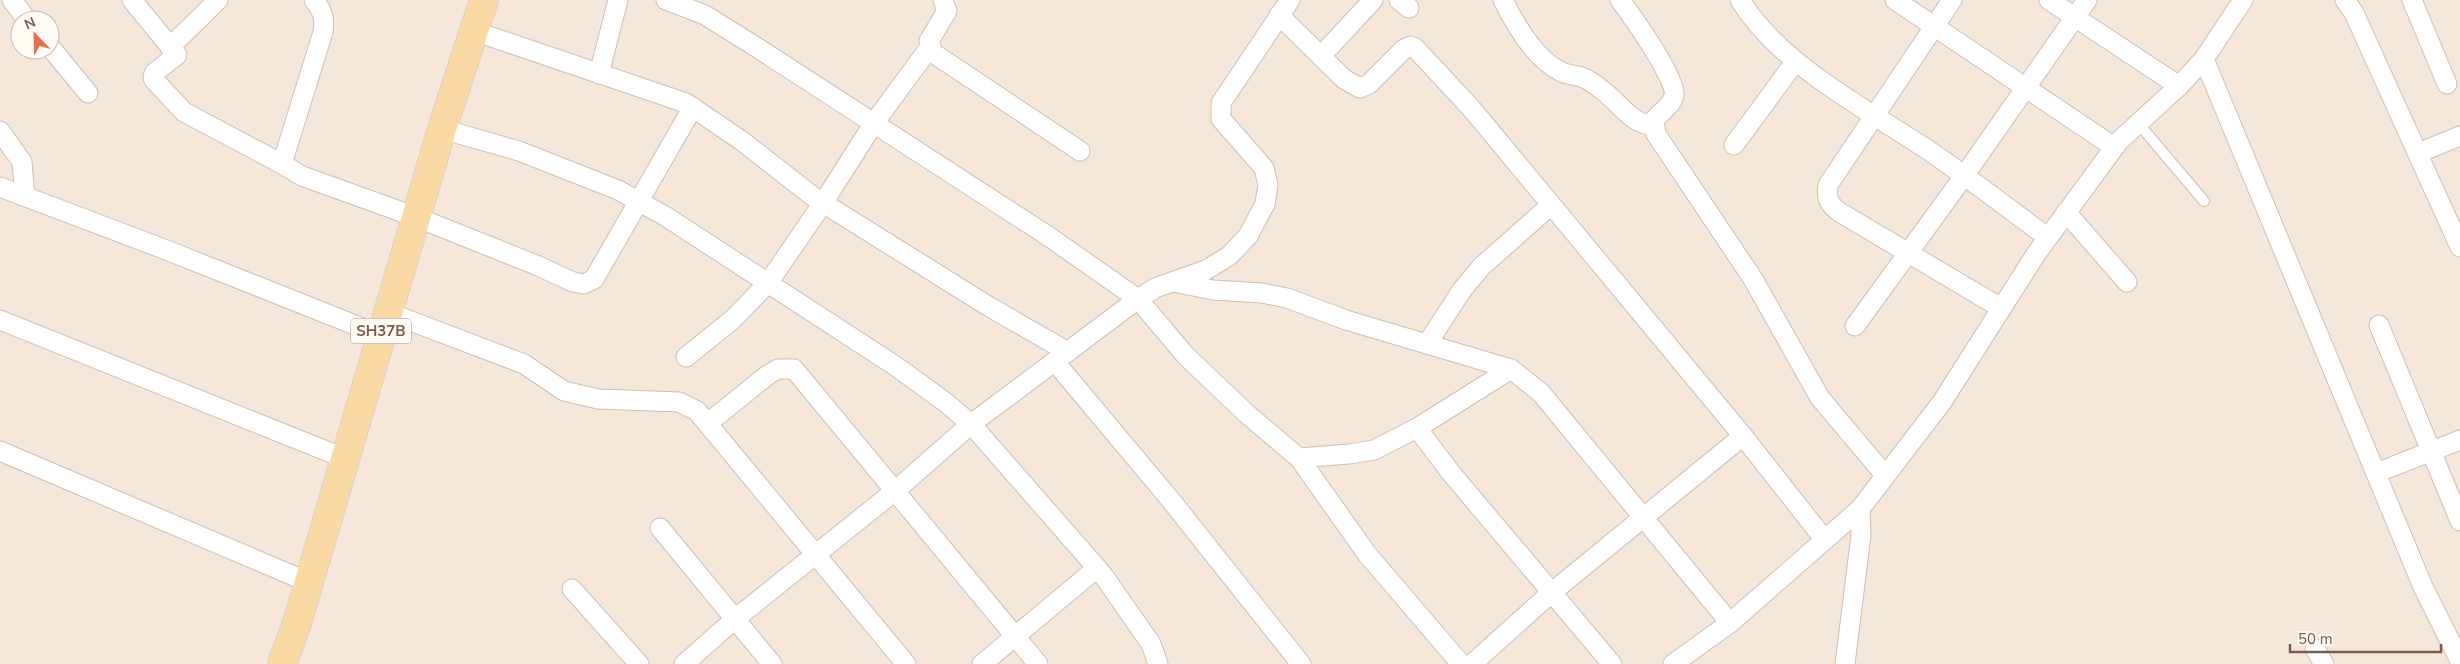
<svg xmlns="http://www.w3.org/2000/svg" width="2460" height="664" font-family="'Nunito Sans',sans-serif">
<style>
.residential{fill:#f5e8da;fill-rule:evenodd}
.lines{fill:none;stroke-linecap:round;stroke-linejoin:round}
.lane-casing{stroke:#d1beb0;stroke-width:12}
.street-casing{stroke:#d1beb0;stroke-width:21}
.primary-casing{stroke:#dad1cd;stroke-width:30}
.lane{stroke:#fff;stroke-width:10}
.street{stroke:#fff;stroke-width:19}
.primary{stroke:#fbd9a5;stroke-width:28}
.labels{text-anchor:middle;stroke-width:5;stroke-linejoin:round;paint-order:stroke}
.shield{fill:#fffaf3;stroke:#a28b7f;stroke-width:1}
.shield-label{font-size:15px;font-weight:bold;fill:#7a5c4d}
</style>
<rect width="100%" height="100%" fill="#fdf6ec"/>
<!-- residential -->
<path class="residential" d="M0,0H2460V664H0ZM20,20H50V50H20Z"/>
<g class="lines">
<defs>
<path id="lane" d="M2138,123L2204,201"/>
<g id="street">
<path d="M12,0L27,20"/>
<path d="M132,0L177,55L154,73L153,78L155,81L184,112L282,164"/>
<path d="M314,0C323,11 325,19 323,32L282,164L302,176L416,217L536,265L573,282L584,284L594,279L693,107"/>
<path d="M666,0L705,15L753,45L1048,236L1138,299L1186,356L1247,414L1299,458L1349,454L1374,450L1417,428L1511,369L1541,393L1730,623"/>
<path d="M943,0L947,11L929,41L933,53L1080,151"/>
<path d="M1399,0L1409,8"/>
<path d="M1503,0C1515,24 1535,59 1560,71C1567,75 1575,75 1582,77C1589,80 1596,85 1602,90C1620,103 1629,123 1654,126"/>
<path d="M1620,0C1631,15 1678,80 1674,96C1672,105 1660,113 1654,120L1656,134L1753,279L1820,398L1884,474"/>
<path d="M1740,0C1779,64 1866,109 1928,150C1969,178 2008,208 2047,237"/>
<path d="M1895,0L2114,147"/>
<path d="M1952,0L1828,185C1826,199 1829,205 1841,213L2001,308"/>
<path d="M2049,0L2179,86"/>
<path d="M2345,0L2354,13L2460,247"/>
<path d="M2412,0L2447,84"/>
<path d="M1279,15L1344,79L1360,88L1369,84L1404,49L1411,46L1416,49L1471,108L1743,436L1824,539"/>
<path d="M474,31L686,103L742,141L815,198L988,306L1068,352"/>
<path d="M50,47L88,93"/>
<path d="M170,47L218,0"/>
<path d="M1321,56L1373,0"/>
<path d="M2204,59L2423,587L2460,661"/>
<path d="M599,74L618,0"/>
<path d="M442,129L519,151L618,190L665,216L897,367L945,402L971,424L1103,575L1151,644L1158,664"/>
<path d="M0,131L22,162L25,197"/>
<path d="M1734,145L1795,62"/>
<path d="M2418,153L2460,136"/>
<path d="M0,187L169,251L380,335"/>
<path d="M2066,212L2127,282"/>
<path d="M1173,282L1213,290L1262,293L1287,298L1346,320L1511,369"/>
<path d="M387,312L524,364L564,391L598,399L679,402L697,411L906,664"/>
<path d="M0,320L344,458"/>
<path d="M2379,325L2460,521"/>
<path d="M1855,326L1964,176L2087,0"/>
<path d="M1427,344L1462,290L1481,267L1551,205"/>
<path d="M686,357L732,320L768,283L823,203L874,123L930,47"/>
<path d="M1055,362L1169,498L1301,664"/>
<path d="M708,423L769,374L778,369H794L1038,664"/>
<path d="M1417,428L1451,473L1612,664"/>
<path d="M0,451L308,582"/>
<path d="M1299,458L1367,554L1461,664"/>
<path d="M2376,473L2460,440"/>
<path d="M660,528L772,664"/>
<path d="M572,589L639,664"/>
<path d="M2315,649L2324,664"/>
<path d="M684,664L735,619L895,491L971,424L1138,299L1155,288L1206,270L1229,256L1248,236L1265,204L1268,185L1264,168L1221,119V103L1290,0"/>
<path d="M982,664L1097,568"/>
<path d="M1472,664L1551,593L1743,436"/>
<path d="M1673,664L1730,623L1860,509L1942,402L2036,254L2119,141L2179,86L2204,59L2243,0"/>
<path d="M1845,664L1861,535L1860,509"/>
</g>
<path id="primary" d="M282,664L297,623L442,129L484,0"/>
</defs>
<!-- lane casing -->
<use href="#lane" class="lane-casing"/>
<!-- street casing -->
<use href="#street" class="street-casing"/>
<!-- primary casing -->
<use href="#primary" class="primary-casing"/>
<!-- lane -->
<use href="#lane" class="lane"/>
<!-- street -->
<use href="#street" class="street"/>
<!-- primary -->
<use href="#primary" class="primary"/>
</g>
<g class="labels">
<!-- shield labels -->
<rect class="shield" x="351" y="318.5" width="60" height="25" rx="4"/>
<g class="shield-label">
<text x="381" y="336">SH37B</text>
</g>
</g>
<!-- north arrow -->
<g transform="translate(35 35) rotate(337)"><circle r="24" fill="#fffaf3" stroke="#cabbb1"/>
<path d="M0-4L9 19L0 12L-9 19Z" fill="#e76f51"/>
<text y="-8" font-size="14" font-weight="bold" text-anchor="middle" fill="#7a5c4d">N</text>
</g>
<!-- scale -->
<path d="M2290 644v8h151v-8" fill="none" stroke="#7a5c4d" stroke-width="2.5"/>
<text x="2298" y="644" font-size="15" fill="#7a5c4d" stroke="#fffaf3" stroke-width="4" paint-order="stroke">50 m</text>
</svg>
